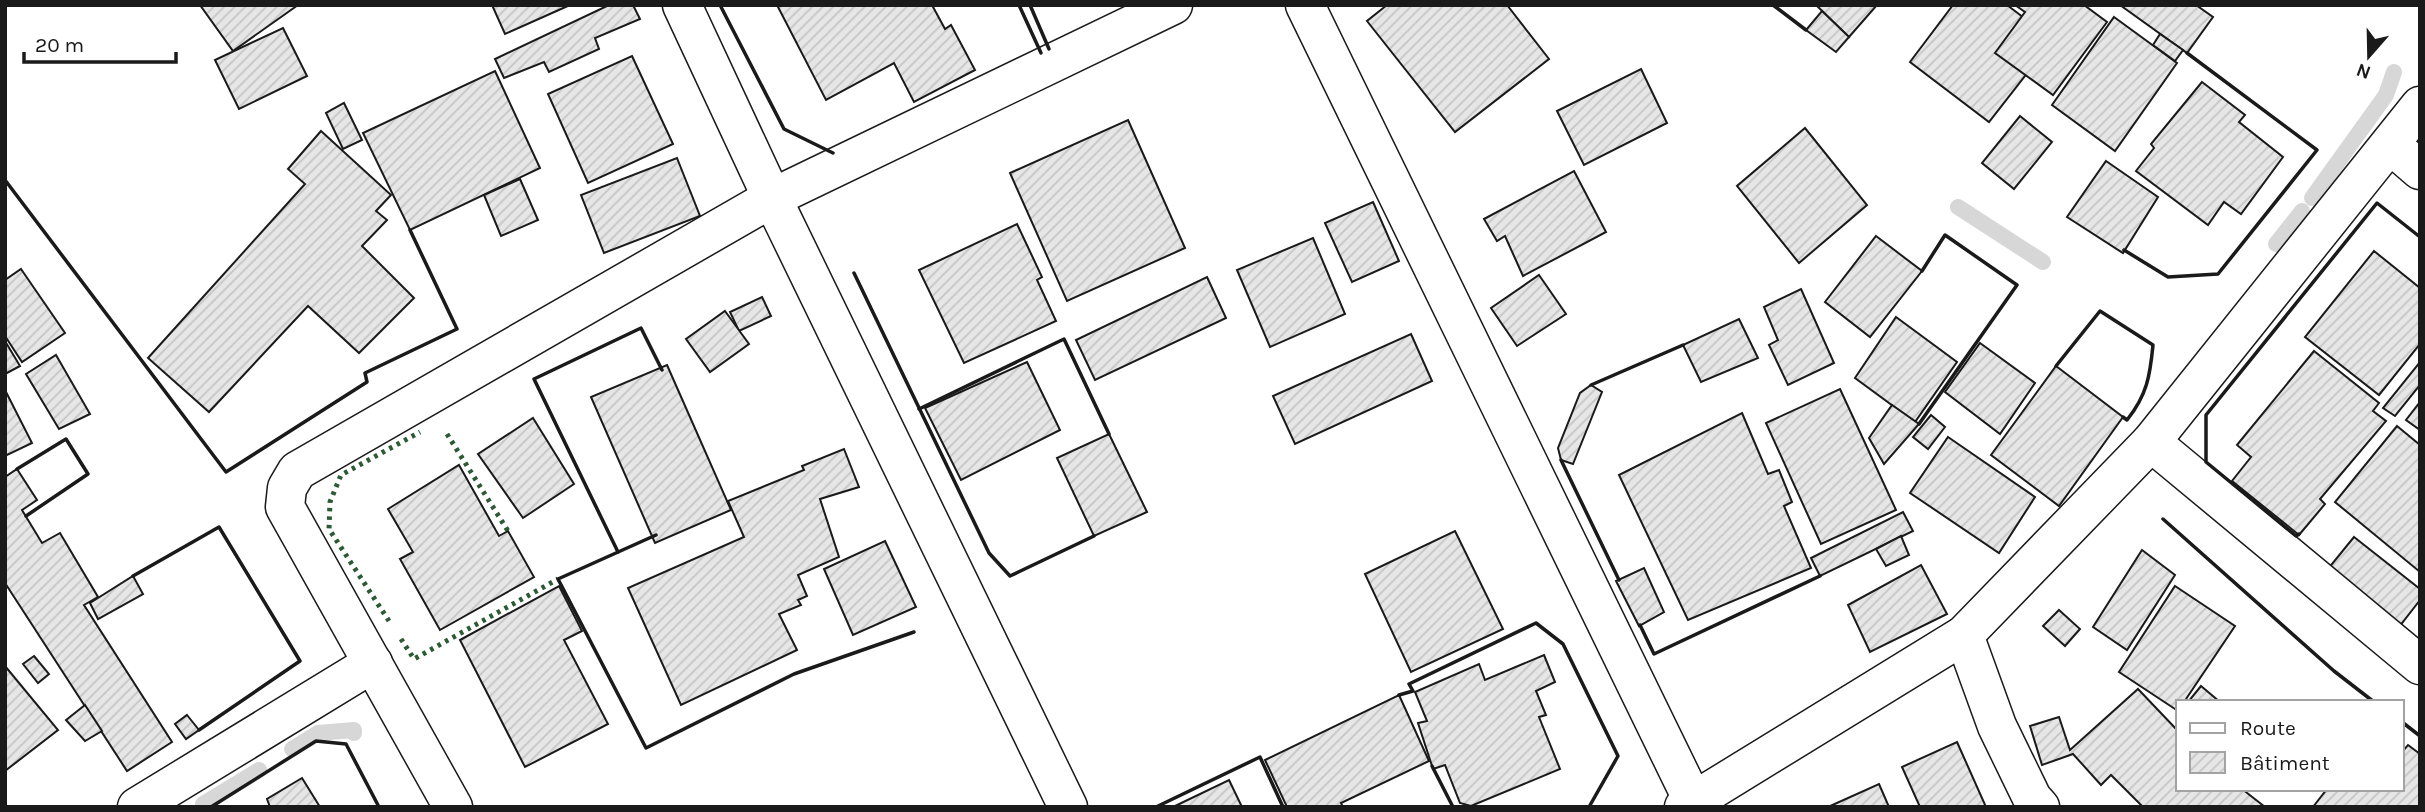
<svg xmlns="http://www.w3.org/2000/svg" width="2425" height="812" font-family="Karla,sans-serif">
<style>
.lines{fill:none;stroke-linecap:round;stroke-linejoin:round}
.stream{stroke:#d7d7d7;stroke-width:16}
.building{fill:url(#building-hatch);stroke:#1a1a1a;stroke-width:2}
.minor-casing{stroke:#1a1a1a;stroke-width:41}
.minor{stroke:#fff;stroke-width:38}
.hedge{stroke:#2b5a34;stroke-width:5;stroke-dasharray:3.5 5;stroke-linecap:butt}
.wall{stroke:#1a1a1a;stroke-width:3.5}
</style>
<defs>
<pattern id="building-hatch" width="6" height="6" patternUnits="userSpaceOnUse" patternTransform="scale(1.75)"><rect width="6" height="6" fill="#e6e6e6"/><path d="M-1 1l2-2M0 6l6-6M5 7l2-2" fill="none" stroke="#c5c5c5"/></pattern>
</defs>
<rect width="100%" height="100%" fill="#fff"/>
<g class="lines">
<!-- stream -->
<g class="stream">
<path d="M2312,198L2386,95L2394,72"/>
<path d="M1958,207L2043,262"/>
<path d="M2276,244L2302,211"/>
<path d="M292,749L318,733L354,730V733"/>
<path d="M203,804L259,770"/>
</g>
</g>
<!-- building -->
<g class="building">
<path d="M200,5H298L233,51Z"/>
<path d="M492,5H570L505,34Z"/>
<path d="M609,5H633L640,19L595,38L599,49L549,72L544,62L504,78L495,59Z"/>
<path d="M777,5H932L945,29L951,25L975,70L914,102L894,63L826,100Z"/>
<path d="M1387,5H1507L1549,59L1455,132L1367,21Z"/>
<path d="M1816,5H1877L1849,37Z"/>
<path d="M1953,5H2007L2053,40L1989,122L1910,62Z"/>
<path d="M2015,5H2084L2107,22L2053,95L1995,53L2025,12Z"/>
<path d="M2120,5H2196L2213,17L2187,53Z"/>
<path d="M1822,11L1849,37L1836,52L1806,30Z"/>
<path d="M2114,17L2177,63L2115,151L2052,105Z"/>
<path d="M283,28L307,76L239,109L215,60Z"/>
<path d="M2160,34L2183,50L2175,61L2153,45Z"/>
<path d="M632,56L673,144L588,183L548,94Z"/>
<path d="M1641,69L1667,123L1584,165L1557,111Z"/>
<path d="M495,71L540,168L410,230L363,133Z"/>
<path d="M2202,82L2245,115L2239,122L2283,157L2241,214L2224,202L2208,225L2136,171L2154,148L2151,144Z"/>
<path d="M344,103L362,140L343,149L326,113Z"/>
<path d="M2020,116L2052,142L2014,189L1982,163Z"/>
<path d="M1128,120L1185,248L1067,301L1010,173Z"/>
<path d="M1805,128L1867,205L1799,263L1737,186Z"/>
<path d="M321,131L391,195L376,211L387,220L362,246L414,298L359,353L308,306L209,412L148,358L305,184L288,169Z"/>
<path d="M677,158L700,216L604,253L581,195Z"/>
<path d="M2106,161L2158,197L2123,253L2067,217Z"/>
<path d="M1574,171L1606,232L1523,276L1505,236L1497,241L1484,219Z"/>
<path d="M520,179L538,220L501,236L484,195Z"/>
<path d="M1373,202L1399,261L1352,282L1325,223Z"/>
<path d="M1017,224L1042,277L1037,280L1056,321L964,363L919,270Z"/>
<path d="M1876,236L1922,271L1870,337L1825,302Z"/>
<path d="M1313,238L1345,314L1270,347L1237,270Z"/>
<path d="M2374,251L2420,288V344L2379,395L2305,337Z"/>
<path d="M21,269L65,333L22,362L5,336V280Z"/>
<path d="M1539,275L1566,314L1517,346L1491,308Z"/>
<path d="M1207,277L1226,318L1095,380L1076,340Z"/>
<path d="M1801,289L1834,363L1788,385L1769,345L1778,340L1764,307Z"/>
<path d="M762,297L771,316L739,331L730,312Z"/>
<path d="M725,311L749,344L710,372L686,339Z"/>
<path d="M1896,317L1957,362L1915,422L1855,378Z"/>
<path d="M1739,319L1758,358L1701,382L1683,345Z"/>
<path d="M1411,334L1432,381L1295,444L1273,396Z"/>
<path d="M5,341L20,366L5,374Z"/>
<path d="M1980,343L2035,383L2000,434L1945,392Z"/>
<path d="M2314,351L2379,403L2373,411L2386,421L2320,499L2325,504L2299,535L2232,481L2251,457L2237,445Z"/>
<path d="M56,355L90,414L59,429L26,374Z"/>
<path d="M1027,362L1060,430L961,480L925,408Z"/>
<path d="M2420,362V385L2395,416L2383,408Z"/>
<path d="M667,365L731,510L655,543L591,397Z"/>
<path d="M2056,366L2123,417L2059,506L1991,455Z"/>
<path d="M1591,385L1602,392L1573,464L1561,460L1558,448L1580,393Z"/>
<path d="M1840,389L1896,510L1821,544L1766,423Z"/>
<path d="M5,390L32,443L5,456Z"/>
<path d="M2420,402V430L2406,420Z"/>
<path d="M1892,405L1919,424L1884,464L1869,438Z"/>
<path d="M1742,413L1768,474L1779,470L1792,502L1784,506L1811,568L1688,620L1619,475Z"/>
<path d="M1931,415L1945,427L1928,449L1913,437Z"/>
<path d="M533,418L574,484L523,518L478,454Z"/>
<path d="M2397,426L2420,445V572L2335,502Z"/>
<path d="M1109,434L1147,512L1094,536L1057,458Z"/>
<path d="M1948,437L2035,497L1999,553L1910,493Z"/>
<path d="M844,449L859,487L820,499L839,557L798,575L807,596L798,600L801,605L779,614L797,650L681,705L628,588L744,537L728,501L804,470L802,466Z"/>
<path d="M459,465L499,536L508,531L534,577L440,630L400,559L413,552L388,509Z"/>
<path d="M17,469L37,500L22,510L42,543L60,533L98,597L84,605L172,742L127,771L5,583V477Z"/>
<path d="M1903,512L1913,531L1820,576L1811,558Z"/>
<path d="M1455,531L1503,629L1411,672L1365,574Z"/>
<path d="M1901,536L1909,555L1886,566L1876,549Z"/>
<path d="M2354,537L2420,589V600L2399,627L2327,570Z"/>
<path d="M885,541L916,607L853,635L824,569Z"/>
<path d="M2142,550L2175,575L2127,650L2093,627Z"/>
<path d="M1921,565L1947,614L1870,652L1848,605Z"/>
<path d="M1644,568L1664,612L1639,626L1616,581Z"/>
<path d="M133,576L143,594L98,619L90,603Z"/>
<path d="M559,586L582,631L564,640L608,724L525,767L460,640Z"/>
<path d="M2175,586L2235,626L2184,702H2178V711L2119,672Z"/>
<path d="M2059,610L2080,629L2065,646L2043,626Z"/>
<path d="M1544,655L1555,682L1536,691L1546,715L1539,717L1560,769L1471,806L1460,803L1445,765L1433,769L1418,723L1427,721L1415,692L1479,664L1485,680Z"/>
<path d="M34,656L49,674L38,683L23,664Z"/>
<path d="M5,666L58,730L5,771Z"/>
<path d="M2201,686L2220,702H2188Z"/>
<path d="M2138,689L2178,731V789H2242L2265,807H2143L2111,775L2101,785L2073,754L2042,765L2030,726L2059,717L2070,750Z"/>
<path d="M1399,695L1429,761L1341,803L1343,807H1287L1265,760Z"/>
<path d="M85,705L102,731L85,741L66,720Z"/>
<path d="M187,715L199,730L186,739L175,724Z"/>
<path d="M1957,742L1986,807H1920L1902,767Z"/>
<path d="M2408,745L2420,754V807H2313L2327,789H2402V752Z"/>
<path d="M302,778L320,807H270L267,799Z"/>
<path d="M1229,780L1242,807H1173Z"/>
<path d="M1879,784L1889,807H1828Z"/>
</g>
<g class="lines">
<defs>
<g id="minor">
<path d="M682,5L772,198L1068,807"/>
<path d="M1305,5L1696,807"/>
<path d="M2391,145L2420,170"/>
<path d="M2151,442L2420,665"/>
<path d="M1964,635L1997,726L2032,798L2040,807"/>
<path d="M137,807L373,663"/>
<path d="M453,807L285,507L287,488L297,471L772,198L1173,5"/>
<path d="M1684,807L1964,635L2151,442L2420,106"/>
</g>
</defs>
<!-- minor casing -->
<use href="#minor" class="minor-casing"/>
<!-- minor -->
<use href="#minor" class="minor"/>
<!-- hedge -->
<g class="hedge">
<path d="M447,434L508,531"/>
<path d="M389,621L329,529L330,502L341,475L420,432"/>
<path d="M401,639L414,659L558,579"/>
</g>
<!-- wall -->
<g class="wall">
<path d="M720,5L784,129L833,153"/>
<path d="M1019,5L1041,53"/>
<path d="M1030,5L1049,49"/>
<path d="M1773,5L1806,30"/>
<path d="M5,180L226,472L367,382L365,373L457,329L410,230"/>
<path d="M2124,250L2168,277L2218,274L2317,150L2187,53"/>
<path d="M854,273L989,553L1010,576L1094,536"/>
<path d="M2056,366L2100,311L2153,345C2150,376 2147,395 2127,420L2123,417"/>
<path d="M1591,385L1683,345"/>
<path d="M919,409L1064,339L1109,434"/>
<path d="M1919,424L2017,285L1945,235L1922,271"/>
<path d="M1561,460L1619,580"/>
<path d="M17,469L66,439L88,474L26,516"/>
<path d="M2163,519L2334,671L2374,702"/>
<path d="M2299,534L2296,536L2206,462V415L2377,203L2420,237"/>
<path d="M656,535L558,579L646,748L794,674L914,632"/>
<path d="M618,552L534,379L641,328L662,370"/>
<path d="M133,576L219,527L300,661L199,730"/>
<path d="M1640,625L1654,654L1820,576"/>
<path d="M1399,695L1413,691L1409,684L1536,623L1563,644L1618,756L1589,807"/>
<path d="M2402,722L2420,736"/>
<path d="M1432,766L1453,807"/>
<path d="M211,807L316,741L346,744L379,807"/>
<path d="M1156,807L1260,757L1283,807"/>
</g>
</g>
<!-- border -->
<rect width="2425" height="812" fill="none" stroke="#1a1a1a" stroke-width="14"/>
<!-- legend -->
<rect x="2176" y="700" width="228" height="91" fill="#ffffff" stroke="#a3a3a3" stroke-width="2"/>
<rect x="2190" y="723" width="35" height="10" fill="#ffffff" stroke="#a3a3a3" stroke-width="2"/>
<text x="2240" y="735" font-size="21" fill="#1a1a1a">Route</text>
<rect x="2190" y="752" width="35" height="21" fill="url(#building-hatch)" stroke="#a3a3a3" stroke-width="2"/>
<text x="2240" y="770" font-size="21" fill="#1a1a1a">Bâtiment</text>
<!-- north arrow -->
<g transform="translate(2369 56) rotate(200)" stroke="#ffffff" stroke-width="5" paint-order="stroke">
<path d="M0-5L12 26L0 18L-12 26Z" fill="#1a1a1a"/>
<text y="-10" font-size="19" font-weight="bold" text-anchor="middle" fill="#1a1a1a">N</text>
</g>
<!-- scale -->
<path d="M24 52v10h152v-10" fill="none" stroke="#1a1a1a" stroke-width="3.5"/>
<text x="35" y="52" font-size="21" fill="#1a1a1a" stroke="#ffffff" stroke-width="5" paint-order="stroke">20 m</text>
</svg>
